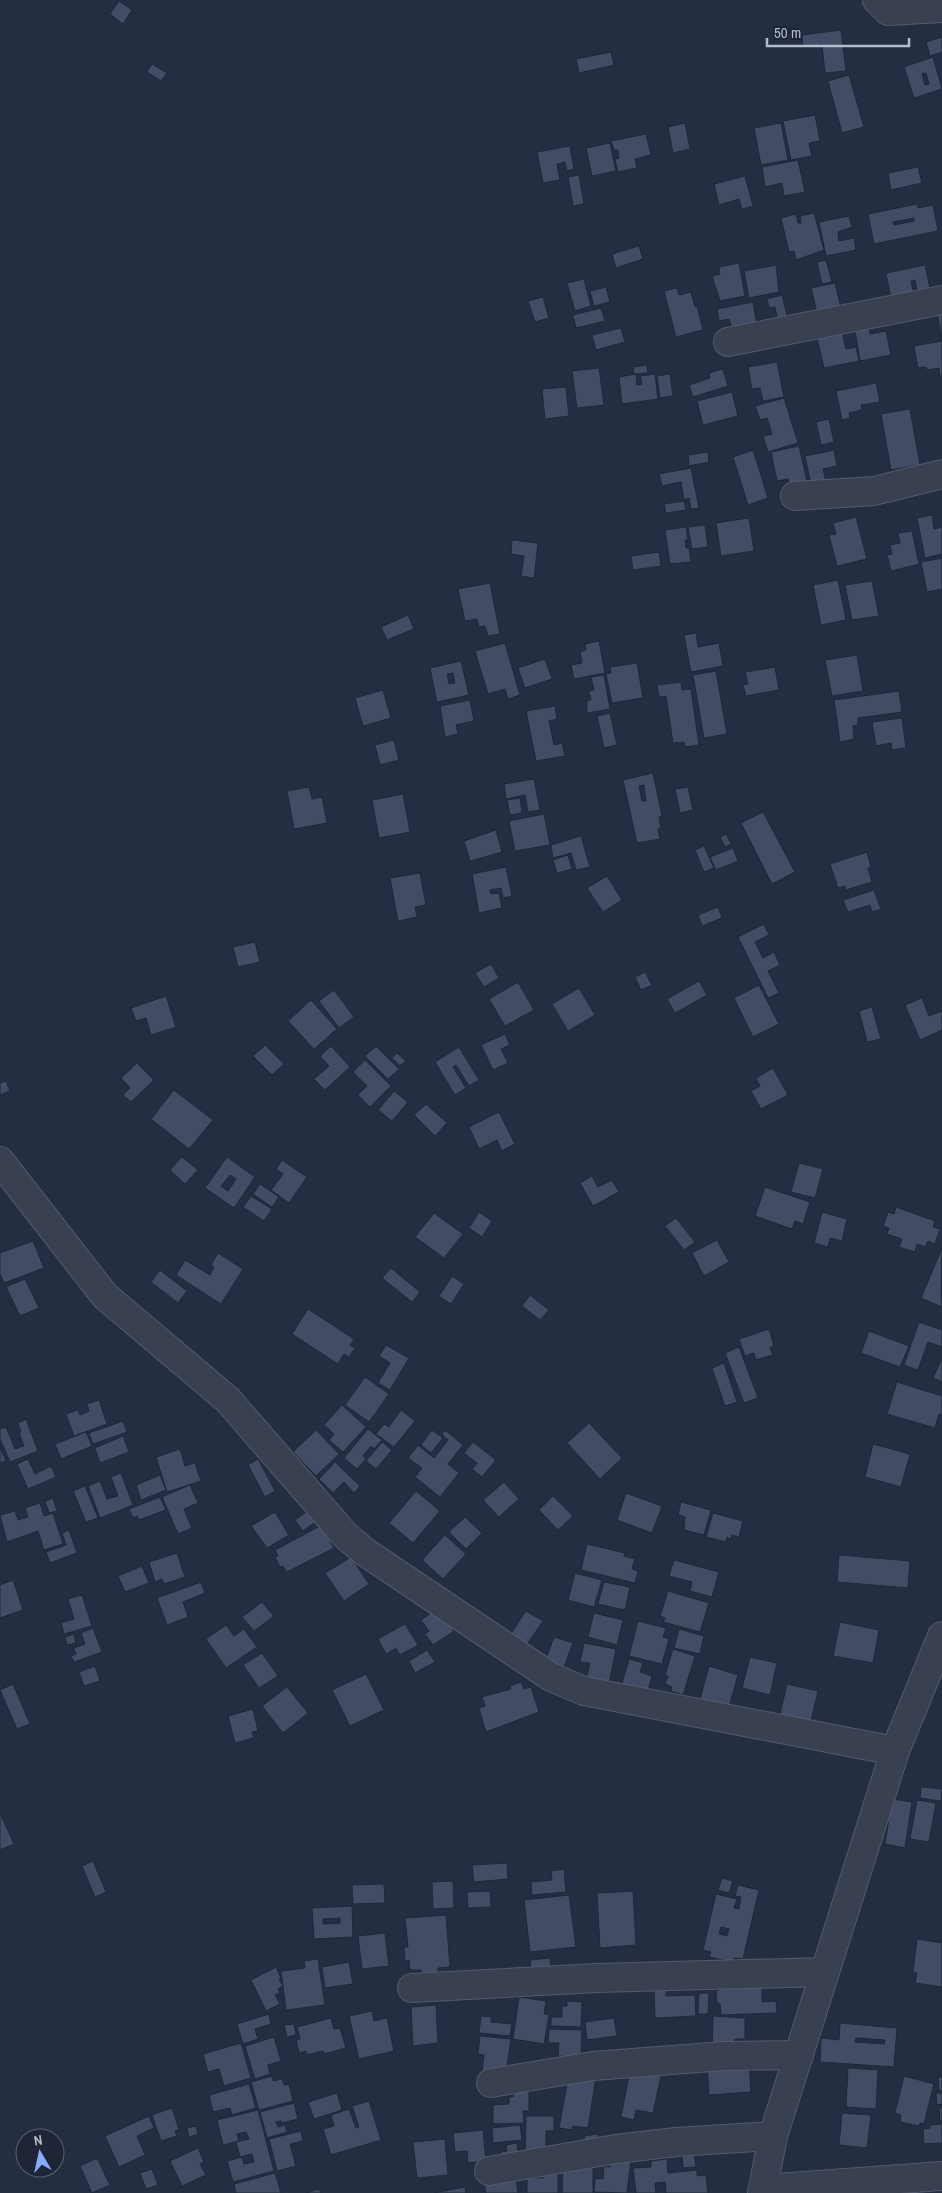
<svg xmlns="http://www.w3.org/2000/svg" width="942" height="2193" font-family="'Archivo Narrow',sans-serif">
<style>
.building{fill:#424d65;stroke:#1f2739;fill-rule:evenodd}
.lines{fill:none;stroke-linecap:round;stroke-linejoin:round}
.minor-casing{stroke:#535b6c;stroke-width:30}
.minor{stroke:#384052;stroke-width:28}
</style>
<rect width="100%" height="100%" fill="#232e42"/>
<!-- building -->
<g class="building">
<path d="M119,1L132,10L123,24L110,14Z"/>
<path d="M841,30L846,71L825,73L822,45L803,48L802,35Z"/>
<path d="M942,37V52L930,56L926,42Z"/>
<path d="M611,52L614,65L579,73L576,59Z"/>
<path d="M933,57L942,89L914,98L904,67ZM926,73L929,84L925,85L922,74Z"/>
<path d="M152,64L167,73L161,81L147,72Z"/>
<path d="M849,75L864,127L842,133L828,81Z"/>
<path d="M815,115L820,141L809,143L812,156L791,160L783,121Z"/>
<path d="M685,123L690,149L673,153L668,127Z"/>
<path d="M781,123L788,160L761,165L754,128Z"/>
<path d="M646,134L651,155L635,159L637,168L618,172L615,159L619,158L618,150H614L611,141Z"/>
<path d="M610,143L616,171L592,176L586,148Z"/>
<path d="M570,146L574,169L567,171L565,162L557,164L560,180L543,183L537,152Z"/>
<path d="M798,160L805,192L784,196L782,183L765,187L762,167Z"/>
<path d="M918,167L922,183L891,190L888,173Z"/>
<path d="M579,175L584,204L573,206L568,177Z"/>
<path d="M745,176L753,206L742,209L739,199L719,205L714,184Z"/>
<path d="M917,204L918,208L933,205L938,231L874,244L868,214ZM914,218V221L894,225L893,222Z"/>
<path d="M814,213L824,250L796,260L794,251L789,252L781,218L796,214L798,223H801L800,216Z"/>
<path d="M849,216L852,227L838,232L839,241L854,238L856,250L826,256L819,222Z"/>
<path d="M639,246L643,259L616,268L612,254Z"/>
<path d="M826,260L832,282L822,284L817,262Z"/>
<path d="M739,263L745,296L720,301L712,276L720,274L719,267Z"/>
<path d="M776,265L779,292L749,298L744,271Z"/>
<path d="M925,265L932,297L919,299L915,280L911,281L915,300L892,305L886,273Z"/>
<path d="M584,279L591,306L575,311L567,283Z"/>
<path d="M835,283L841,308L817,313L811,288Z"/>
<path d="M606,287L610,302L594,306L590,291Z"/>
<path d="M677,288L679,295L691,292L695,307L697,306L703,330L676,337L664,291Z"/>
<path d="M782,295L788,320L778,322L775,307L769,308L767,299Z"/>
<path d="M543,297L549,318L535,322L528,301Z"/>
<path d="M753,302L758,330L734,334L729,319L719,321L717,309Z"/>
<path d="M942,307V339L936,308Z"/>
<path d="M601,308L605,321L576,328L573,315Z"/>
<path d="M868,322L870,334L886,331L891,355L860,361L854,325Z"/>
<path d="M621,328L625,342L596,350L592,335Z"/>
<path d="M842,332L846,349L856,347L859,361L824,368L816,334Z"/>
<path d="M942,341V376H940L939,368L927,370L926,367L918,368L914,346Z"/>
<path d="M777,362L784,397L763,401L760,388L752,389L748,367Z"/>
<path d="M647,365L648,373L634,374L633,367Z"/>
<path d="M599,368L604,405L577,408L572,371Z"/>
<path d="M723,369L728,386L693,397L689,385L710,378L709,373Z"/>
<path d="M636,374L637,385L642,384L640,376L655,374L658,399L622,404L619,377Z"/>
<path d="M670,374L673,396L660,398L657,376Z"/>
<path d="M876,383L880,402L861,405L862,410L849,413L850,418L842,420L836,391Z"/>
<path d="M566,387L569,416L545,419L542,389Z"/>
<path d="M732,392L738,416L703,425L697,401Z"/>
<path d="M784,398L798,443L768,452L763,436L772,434L767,418L760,420L755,406Z"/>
<path d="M910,409L920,465L891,470L881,414Z"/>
<path d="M829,419L834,442L821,445L816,422Z"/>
<path d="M799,446L807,481L789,485L788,479L777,481L771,452Z"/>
<path d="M753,450L768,498L748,505L733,457Z"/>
<path d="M834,450L837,466L823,469L827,486L812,489L805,456Z"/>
<path d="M708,452L709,462L689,466L688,455Z"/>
<path d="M691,468L699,508L691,509L689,498L684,500L681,482L662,486L659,474Z"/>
<path d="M684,501L686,510L666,513L664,504Z"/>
<path d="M932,515L934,529L942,527V554L925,558L917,518Z"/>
<path d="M856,517L867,559L837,566L829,535L836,534L833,523Z"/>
<path d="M749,518L754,551L721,556L716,523Z"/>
<path d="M705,525L708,547L692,549L688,527Z"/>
<path d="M686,527L688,540H685L686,548H689L691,562L670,564L665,530Z"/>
<path d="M912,531L919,564L891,571L887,555L892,554L890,545L900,543L898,533Z"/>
<path d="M512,540L538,543L534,578L521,576L524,556L511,554Z"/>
<path d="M659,552L661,566L633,570L631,556Z"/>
<path d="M942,558V589L927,592L921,562Z"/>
<path d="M838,580L846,620L821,625L813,585Z"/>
<path d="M872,581L879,616L852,620L845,585Z"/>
<path d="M490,583L500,634L488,636L485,626L479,627L477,619L465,621L458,589Z"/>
<path d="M408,615L414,629L387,640L381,627Z"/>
<path d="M696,633L698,647L719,643L723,666L691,672L684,635Z"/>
<path d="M599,641L605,673L574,679L571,665L582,663L580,652L586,650L585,644Z"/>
<path d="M505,643L520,695L508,699L505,689L488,694L475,651Z"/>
<path d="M857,655L863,691L832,696L825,660Z"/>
<path d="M545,659L552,679L525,688L518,668Z"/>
<path d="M461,661L469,695L437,702L430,668ZM453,673L455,683L449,684L447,674Z"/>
<path d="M637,663L643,698L612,703L606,674L611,673L610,667Z"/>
<path d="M775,667L779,690L746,696L743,685L748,684L745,672Z"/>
<path d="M716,671L727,734L704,738L693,675Z"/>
<path d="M604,675L610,709L587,713V701L591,700L589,691L594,690L591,677Z"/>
<path d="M681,682L682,690L691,689L699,745L685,747L684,742L673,743L666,696L659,697L657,685Z"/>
<path d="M383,690L391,718L363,726L355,698Z"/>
<path d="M899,691L902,712L858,718V725L853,726L854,739L840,742L834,700Z"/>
<path d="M470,700L474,721L456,725L458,734L445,737L440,706Z"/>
<path d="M555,706L557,719L549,721L554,745L562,743L565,756L536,761L526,711Z"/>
<path d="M610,713L617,745L604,748L597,716Z"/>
<path d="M902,718L906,748L892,750L891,743L876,746L872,722Z"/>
<path d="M394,740L399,760L380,765L375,745Z"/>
<path d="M653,773L662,816L659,817L661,829H658L660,839L637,843L623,780ZM644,785L646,801H642L639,786Z"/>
<path d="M534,779L540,810L528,812L525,795L506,799L504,784Z"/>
<path d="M309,787L312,799L322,797L327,823L294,829L287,791Z"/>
<path d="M688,787L693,810L680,813L675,789Z"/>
<path d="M403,794L410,832L379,838L372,800Z"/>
<path d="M520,798L522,813L510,815L507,800Z"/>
<path d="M763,812L795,872L772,884L741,823Z"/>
<path d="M544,814L550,845L515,851L509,821Z"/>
<path d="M496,830L502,852L470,861L464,841Z"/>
<path d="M726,834L731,844L725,847L720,837Z"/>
<path d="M581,836L590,867L576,870L571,853L553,858L551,845Z"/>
<path d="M704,846L714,868L704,872L695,850Z"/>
<path d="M733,848L738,861L716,870L710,857Z"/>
<path d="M867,852L871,867L868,868L872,882L846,890L845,886L838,888L830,864Z"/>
<path d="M568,855L572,869L557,873L553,860Z"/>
<path d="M506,867L512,896L503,898L501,888L490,890L491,894L499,893L502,908L479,913L472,874Z"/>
<path d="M420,873L426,905L415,907L417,917L398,921L390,878Z"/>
<path d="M607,876L622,900L603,912L587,888Z"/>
<path d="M874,890L881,909L872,912L870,905L848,912L843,900Z"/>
<path d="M718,907L722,918L702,926L698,915Z"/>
<path d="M764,924L769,935L755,942L763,958L774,952L780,965L768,971L779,993L768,998L738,937Z"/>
<path d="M255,942L260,962L238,967L233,947Z"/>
<path d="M491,964L499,978L484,987L475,973Z"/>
<path d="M645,972L652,985L641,990L635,977Z"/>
<path d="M699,981L707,995L675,1013L667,999Z"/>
<path d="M518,982L534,1010L505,1026L489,999Z"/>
<path d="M759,985L779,1024L753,1037L734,998Z"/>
<path d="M579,988L595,1015L568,1031L552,1004Z"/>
<path d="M334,990L354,1017L339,1028L319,1001Z"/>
<path d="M166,996L176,1027L151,1035L146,1018L136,1021L131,1008Z"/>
<path d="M922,998L929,1016L942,1011V1030L920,1040L905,1005Z"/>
<path d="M311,1000L337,1029L314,1049L288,1021Z"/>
<path d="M872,1007L881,1039L867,1042L859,1011Z"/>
<path d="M505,1034L510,1045L501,1049L508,1063L493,1070L481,1045Z"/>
<path d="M265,1045L284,1064L272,1075L253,1056Z"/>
<path d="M331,1046L350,1067L325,1090L314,1079L329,1066L320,1056Z"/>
<path d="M376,1046L399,1069L388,1079L365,1056Z"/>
<path d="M459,1047L479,1080L469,1086L456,1065L453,1067L466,1088L455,1095L435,1062Z"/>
<path d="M397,1053L406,1061L400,1066L392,1058Z"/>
<path d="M365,1060L391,1086L370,1107L358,1095L367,1086L353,1072Z"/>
<path d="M137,1063L154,1080L131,1102L123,1095L130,1088L121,1078Z"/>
<path d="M773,1068L788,1095L761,1109L751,1091L760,1086L756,1078Z"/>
<path d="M6,1081L10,1091L0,1095V1083Z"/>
<path d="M174,1090L213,1120L189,1149L151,1119Z"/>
<path d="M394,1091L408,1102L392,1121L378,1110Z"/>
<path d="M426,1104L447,1123L435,1136L414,1115Z"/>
<path d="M499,1112L515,1144L502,1151L497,1140L479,1149L469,1127Z"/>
<path d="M182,1157L198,1170L185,1184L170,1170Z"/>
<path d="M227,1157L255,1177L234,1208L205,1188ZM230,1175L236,1179L228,1191L221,1186Z"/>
<path d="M282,1160L307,1177L289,1203L271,1190L283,1174L276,1169Z"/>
<path d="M799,1163L823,1169L815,1198L791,1192Z"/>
<path d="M592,1176L598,1187L612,1180L619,1192L593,1206L580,1183Z"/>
<path d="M260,1184L279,1197L272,1207L253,1194Z"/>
<path d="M765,1187L810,1202L803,1224L795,1221L792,1229L755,1216Z"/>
<path d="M251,1196L272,1209L264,1221L243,1207Z"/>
<path d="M896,1207L935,1221L933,1227L940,1229L935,1244L928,1241L925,1247L917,1244L915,1252L899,1247L902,1239L887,1234L889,1228L883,1226L888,1212L894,1214Z"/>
<path d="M479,1212L492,1221L482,1237L469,1228Z"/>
<path d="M822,1212L847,1219L842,1241L830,1238L828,1247L814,1243Z"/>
<path d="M434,1213L463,1234L444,1258L415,1237Z"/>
<path d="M676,1218L695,1242L684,1250L665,1226Z"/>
<path d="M717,1240L729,1262L704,1276L692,1253Z"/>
<path d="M33,1241L44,1268L4,1283L0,1274V1253Z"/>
<path d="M942,1248L941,1291L942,1307L921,1298Z"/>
<path d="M218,1253L243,1269L221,1304L176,1275L185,1260L210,1275L214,1267L211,1265Z"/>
<path d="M391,1268L420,1292L412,1302L382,1278Z"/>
<path d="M160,1270L187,1291L178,1303L151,1282Z"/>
<path d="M452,1276L464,1284L451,1304L439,1296Z"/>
<path d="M25,1279L39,1308L20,1316L6,1287Z"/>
<path d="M530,1295L549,1310L540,1320L522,1306Z"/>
<path d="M308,1309L354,1339L350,1345L355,1348L349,1357L344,1354L338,1364L292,1334Z"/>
<path d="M919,1322L942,1330V1347L928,1342L918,1370L904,1365Z"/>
<path d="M769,1329L774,1346L770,1348L773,1355L756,1360L754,1353L745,1356L739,1339Z"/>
<path d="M869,1331L909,1346L900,1367L861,1353Z"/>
<path d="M386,1345L409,1358L390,1390L378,1383L390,1363L379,1356Z"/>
<path d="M739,1347L758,1398L744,1403L725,1353Z"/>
<path d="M942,1358V1382L933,1378Z"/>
<path d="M724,1363L737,1402L725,1406L712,1368Z"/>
<path d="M365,1377L389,1394L369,1422L345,1405Z"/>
<path d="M897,1382L942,1396V1415L939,1414L935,1428L887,1414Z"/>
<path d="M99,1400L107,1424L74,1436L66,1414L78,1410L80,1415L89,1411L87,1404Z"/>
<path d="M342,1405L366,1427L343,1452L329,1440L334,1434L324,1425Z"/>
<path d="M401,1410L415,1421L394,1447L376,1434L384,1424L389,1427Z"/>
<path d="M26,1419L38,1451L10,1462L0,1439V1429L6,1427L15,1449L24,1446L19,1433L21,1432L18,1423Z"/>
<path d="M123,1421L127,1432L93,1444L89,1433Z"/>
<path d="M589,1423L622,1458L600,1479L567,1443Z"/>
<path d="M368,1429L382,1440L374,1449L371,1446L363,1456L366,1459L357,1469L344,1458Z"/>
<path d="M316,1430L339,1454L316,1476L293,1452Z"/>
<path d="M432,1430L443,1438L431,1453L421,1445Z"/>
<path d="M445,1430L463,1445L448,1464L459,1473L440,1497L415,1477L422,1468L408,1458L418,1445L434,1458L448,1440L442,1434Z"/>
<path d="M86,1432L92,1446L61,1459L55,1444Z"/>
<path d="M123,1436L129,1452L100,1463L95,1448Z"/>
<path d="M382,1442L392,1450L376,1469L366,1461Z"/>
<path d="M473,1442L496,1460L482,1477L472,1469L477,1463L464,1453Z"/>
<path d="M873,1444L910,1454L901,1487L865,1477Z"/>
<path d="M0,1447L6,1461L0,1463Z"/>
<path d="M180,1449L185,1466L195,1463L201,1481L167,1492L156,1457Z"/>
<path d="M28,1459L35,1474L51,1466L56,1477L28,1489L17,1464Z"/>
<path d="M258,1459L275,1491L265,1497L248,1465Z"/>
<path d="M335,1462L360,1486L354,1493L344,1482L333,1493L319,1479Z"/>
<path d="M121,1473L133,1505L100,1518L88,1486L100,1481L107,1499L118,1496L111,1477Z"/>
<path d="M160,1475L166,1490L141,1500L136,1485Z"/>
<path d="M504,1482L519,1499L499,1517L483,1500Z"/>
<path d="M190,1485L198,1503L184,1509L192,1528L178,1534L162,1497Z"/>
<path d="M85,1486L98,1518L86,1522L73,1491Z"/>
<path d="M416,1491L440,1511L413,1543L389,1523Z"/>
<path d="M626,1493L662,1506L652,1533L617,1520Z"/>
<path d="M553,1496L573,1516L558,1530L539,1510Z"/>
<path d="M160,1497L166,1510L139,1520L137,1516L133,1518L129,1509Z"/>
<path d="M53,1498L57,1511L49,1513L45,1501Z"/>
<path d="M309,1499L322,1517L303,1531L295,1520L306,1512L300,1505Z"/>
<path d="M681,1502L711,1510L704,1535L684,1530L685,1517L678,1515Z"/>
<path d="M40,1503L44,1516L53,1513L63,1544L44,1550L38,1531L7,1542L0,1515L15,1511L18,1520L28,1517L25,1508Z"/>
<path d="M275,1512L289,1535L267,1548L251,1526Z"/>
<path d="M713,1513L743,1521L739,1537L732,1535L731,1539L727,1537L726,1542L706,1537Z"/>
<path d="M465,1517L482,1533L466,1549L449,1532Z"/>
<path d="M322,1525L334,1548L287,1572L283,1566L280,1567L275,1557L278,1556L275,1550Z"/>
<path d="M69,1530L77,1553L50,1563L46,1552L66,1545L62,1533Z"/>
<path d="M445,1535L466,1554L443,1579L422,1560Z"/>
<path d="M587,1544L625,1553L624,1556L635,1559L632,1569L638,1571L635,1583L581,1570Z"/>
<path d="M177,1553L185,1577L164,1584L162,1579L155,1582L149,1562Z"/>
<path d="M839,1555L910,1561L908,1588L837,1582Z"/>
<path d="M351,1557L369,1584L344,1601L325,1573Z"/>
<path d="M674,1560L719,1572L712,1597L690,1591L692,1582L669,1576Z"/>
<path d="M142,1566L149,1583L125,1592L118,1576Z"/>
<path d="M575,1573L602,1580L594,1607L568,1600Z"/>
<path d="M13,1580L23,1610L0,1618V1585Z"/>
<path d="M201,1582L205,1593L183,1602L188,1617L167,1625L157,1598Z"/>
<path d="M604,1582L630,1587L625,1610L598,1604Z"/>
<path d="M668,1591L709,1603L700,1632L663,1622L665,1618L660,1616Z"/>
<path d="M82,1595L92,1626L64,1634L61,1623L74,1619L68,1599Z"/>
<path d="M262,1602L274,1616L254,1631L242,1617Z"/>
<path d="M438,1608L454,1631L433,1645L425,1634L429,1631L421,1620Z"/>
<path d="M526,1611L543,1621L526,1646L510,1635Z"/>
<path d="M594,1613L623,1620L617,1645L588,1637Z"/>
<path d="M638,1621L666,1628L663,1637L669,1639L662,1664L629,1656Z"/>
<path d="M840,1622L879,1630L873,1663L833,1656Z"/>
<path d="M405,1624L418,1645L400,1655L396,1648L386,1654L378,1639Z"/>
<path d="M226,1625L234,1636L244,1629L257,1647L226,1668L206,1639Z"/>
<path d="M93,1628L102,1652L74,1662L71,1656L76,1654L74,1648L85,1644L81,1633Z"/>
<path d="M679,1629L704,1636L700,1654L674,1648Z"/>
<path d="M74,1634L76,1643L67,1645L65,1637Z"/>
<path d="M554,1637L573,1643L564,1667L545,1661Z"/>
<path d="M584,1643L616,1649L609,1684L586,1680L590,1663L580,1662Z"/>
<path d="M673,1649L695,1656L683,1695L671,1691L672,1687L665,1684L668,1676L665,1675Z"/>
<path d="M427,1650L435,1662L415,1673L409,1661Z"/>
<path d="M262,1653L278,1676L259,1688L243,1665Z"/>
<path d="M750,1657L777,1663L770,1695L742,1688Z"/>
<path d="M629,1659L643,1663L640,1672L652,1676L648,1691L622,1684Z"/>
<path d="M95,1666L100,1681L84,1686L79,1672Z"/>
<path d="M709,1666L738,1675L729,1707L700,1699Z"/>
<path d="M366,1674L384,1710L350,1726L332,1690Z"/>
<path d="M521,1682L524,1689L531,1687L539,1712L486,1732L479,1708L485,1706L482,1697L511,1689L510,1686Z"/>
<path d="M13,1684L30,1724L17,1729L0,1690Z"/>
<path d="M787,1684L818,1691L810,1725L779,1718Z"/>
<path d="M287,1687L308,1713L283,1733L262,1706Z"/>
<path d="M253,1709L258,1731L252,1732L254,1738L235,1743L228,1716Z"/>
<path d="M921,1787L942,1789L941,1801L920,1798Z"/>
<path d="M892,1799L912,1802L905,1848L885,1844Z"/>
<path d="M917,1800L936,1803L929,1842L910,1839Z"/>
<path d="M0,1813L14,1844L0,1850Z"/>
<path d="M93,1861L106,1892L95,1897L82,1866Z"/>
<path d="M507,1863L508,1879L474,1882L472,1865Z"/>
<path d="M564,1869L566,1892L532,1895L531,1882L552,1880L551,1871Z"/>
<path d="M722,1878L733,1881L729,1893L718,1890Z"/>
<path d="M453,1881L454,1908L433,1909L432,1882Z"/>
<path d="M384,1884L385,1903L353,1904L352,1885Z"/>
<path d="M738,1885L759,1890L743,1959L734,1958L733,1962L709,1957L711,1952L703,1950L716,1894L737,1899L734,1908L739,1909L741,1897L735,1896ZM721,1927L729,1929L727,1936L719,1934Z"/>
<path d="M490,1891L491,1907L468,1908L467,1892Z"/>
<path d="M633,1891L636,1945L600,1948L597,1893Z"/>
<path d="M569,1895L576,1947L530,1952L524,1900Z"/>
<path d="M352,1906L353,1937L314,1939L312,1908ZM340,1918V1923L323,1924V1919Z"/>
<path d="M446,1915L450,1967L438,1968V1974L422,1976L421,1970H410L409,1960L405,1961L404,1947H408L405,1918Z"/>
<path d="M385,1933L389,1966L362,1969L358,1936Z"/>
<path d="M917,1939L942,1943V1987L915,1983L917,1973L913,1972Z"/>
<path d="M550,1958L552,1976L532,1978L530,1960Z"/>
<path d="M318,1959L325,2005L286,2010L281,1971L305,1968L304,1961Z"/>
<path d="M349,1962L353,1984L325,1988L322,1967Z"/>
<path d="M276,1967L281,1978L279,1979L283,1986L278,1989L280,1993L275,1995L280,2004L266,2011L251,1980Z"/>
<path d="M762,1984V2002L776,2001L777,2013L721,2015L720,2004L717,2003L716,1990H720V1986Z"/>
<path d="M666,1989V1996L695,1995L696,2016L655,2018L654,1990Z"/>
<path d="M699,1993H709L708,2014H698Z"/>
<path d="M519,1997L546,2001L544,2014L549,2015L544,2044L513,2039Z"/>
<path d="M567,2001L582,2002L581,2027L551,2026V2017H562V2006H567Z"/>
<path d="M436,2005L438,2043L413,2046L411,2007Z"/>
<path d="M372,2011L374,2021L387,2018L394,2051L359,2059L349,2016Z"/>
<path d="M269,2014L271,2024L255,2029L258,2039L243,2044L237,2024Z"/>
<path d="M481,2016L491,2017V2022L512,2024L510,2036L479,2033Z"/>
<path d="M713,2016L745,2018V2039H735L734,2050L712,2049Z"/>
<path d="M331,2018L334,2029L340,2028L346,2048L324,2054L323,2051L307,2055L306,2051L299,2053L296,2040L300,2039L297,2027Z"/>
<path d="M614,2018L617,2036L587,2040L585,2022Z"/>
<path d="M840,2023L897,2028L894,2067L820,2062L821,2038L839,2040ZM856,2038L885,2040L884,2044L855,2042Z"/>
<path d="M294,2024L296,2035L287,2037L284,2025Z"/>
<path d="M549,2029L582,2030L581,2057L558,2056L559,2043H548Z"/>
<path d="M480,2036L511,2039L506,2073L482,2070L484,2055L478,2054Z"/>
<path d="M274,2037L281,2061L268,2065L270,2074L255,2079L245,2046Z"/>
<path d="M241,2043L251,2078L224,2086L219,2069L208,2072L203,2054Z"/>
<path d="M749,2061L751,2092L709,2095L707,2063Z"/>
<path d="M848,2068L878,2070L876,2109L846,2107Z"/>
<path d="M630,2070L661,2076L653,2113L636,2110L634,2120L621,2117Z"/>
<path d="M569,2073L596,2077L588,2128L573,2126L572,2130L559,2128Z"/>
<path d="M272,2076L273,2081L282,2079L284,2085L289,2084L293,2101L259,2110L251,2082Z"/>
<path d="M904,2076L934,2084L924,2124L920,2123L919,2126L900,2122L901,2115L895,2113Z"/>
<path d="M938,2077H942V2090L939,2091Z"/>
<path d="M249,2084L256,2108L232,2115L230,2108L213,2112L209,2095Z"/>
<path d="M513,2088H529V2111H523L524,2123L493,2124V2105L509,2104V2097H513Z"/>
<path d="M337,2093L342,2110L314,2119L308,2102Z"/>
<path d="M936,2093H942V2104L937,2105Z"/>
<path d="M369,2101L381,2140L331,2155L323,2129L334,2126L331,2115L349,2109L356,2128L359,2127L352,2106Z"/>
<path d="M294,2103L298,2119L282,2123L281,2121L276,2122L278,2127L285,2125L287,2132L267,2138L260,2112Z"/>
<path d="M172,2108L179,2130L175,2131L177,2136L161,2141L152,2115Z"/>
<path d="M939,2108H942V2121H940Z"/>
<path d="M258,2110L274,2171L233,2182L227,2161L242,2157L244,2164L254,2162L252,2154L240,2157L236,2142L249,2139L246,2132L237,2134L239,2141L223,2145L217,2120Z"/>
<path d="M842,2113L871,2115L867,2148L839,2145Z"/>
<path d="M149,2116L154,2128L137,2136L145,2155L119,2167L105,2136Z"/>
<path d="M526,2116H554V2131H546V2158H525Z"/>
<path d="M942,2124V2143L924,2144L923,2129L930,2128V2125Z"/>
<path d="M520,2125L522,2140L493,2143L492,2128Z"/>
<path d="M196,2126L198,2134L189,2137L187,2128Z"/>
<path d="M483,2130L486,2161L468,2163L467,2151L455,2152L453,2133Z"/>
<path d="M301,2131L303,2141L290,2144L296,2166L277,2171L269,2139Z"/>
<path d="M598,2134L599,2144L586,2147L584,2136Z"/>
<path d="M445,2139L448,2175L417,2178L413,2142Z"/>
<path d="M517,2143L519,2158L502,2160L501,2152L507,2151L506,2145Z"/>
<path d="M198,2148L204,2162L200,2164L206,2175L182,2186L170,2161Z"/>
<path d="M694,2152L696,2167L683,2168L682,2154Z"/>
<path d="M611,2157L631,2159L627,2193L594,2192L595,2178L603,2179L604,2166L610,2167Z"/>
<path d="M97,2158L110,2185L92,2193L80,2166Z"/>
<path d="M667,2159L668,2173L697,2170V2176L706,2175L708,2193H666L665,2182L655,2183L656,2193H636L633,2168L651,2167V2161Z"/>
<path d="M563,2165L593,2166V2193H562Z"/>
<path d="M152,2169L158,2185L146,2189L140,2173Z"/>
<path d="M543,2171H558V2193H527V2178H543Z"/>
<path d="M275,2173L281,2193H236L234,2184Z"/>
<path d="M516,2178L518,2193H486L484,2182Z"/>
<path d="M465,2187L466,2193H434Z"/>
<path d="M319,2189L321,2193H306Z"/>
</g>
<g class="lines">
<defs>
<g id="minor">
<path d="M877,0L888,11L942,8"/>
<path d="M728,342L942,300"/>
<path d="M795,496L874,491L942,474"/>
<path d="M0,1161L105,1296L228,1400L345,1535L365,1552L551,1677L584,1691L895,1751"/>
<path d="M412,1988L597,1978L825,1972"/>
<path d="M491,2083L593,2066L724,2056L799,2055"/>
<path d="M489,2171L616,2149L676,2142L773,2136"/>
<path d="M763,2189L942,2176"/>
<path d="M762,2193L773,2136L895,1751L942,1636"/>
</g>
</defs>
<!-- minor casing -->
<use href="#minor" class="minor-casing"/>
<!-- minor -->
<use href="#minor" class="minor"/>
</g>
<!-- north arrow -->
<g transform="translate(40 2153) rotate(351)"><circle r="24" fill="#1d2537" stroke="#5a6173"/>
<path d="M0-4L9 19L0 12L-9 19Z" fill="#87abff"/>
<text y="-8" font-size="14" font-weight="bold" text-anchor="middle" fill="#b5bccc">N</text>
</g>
<!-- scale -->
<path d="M767 38v8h142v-8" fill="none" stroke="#b5bccc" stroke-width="2.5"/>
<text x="774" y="38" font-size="15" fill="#b5bccc" stroke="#1d2537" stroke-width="4" paint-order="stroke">50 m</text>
</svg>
